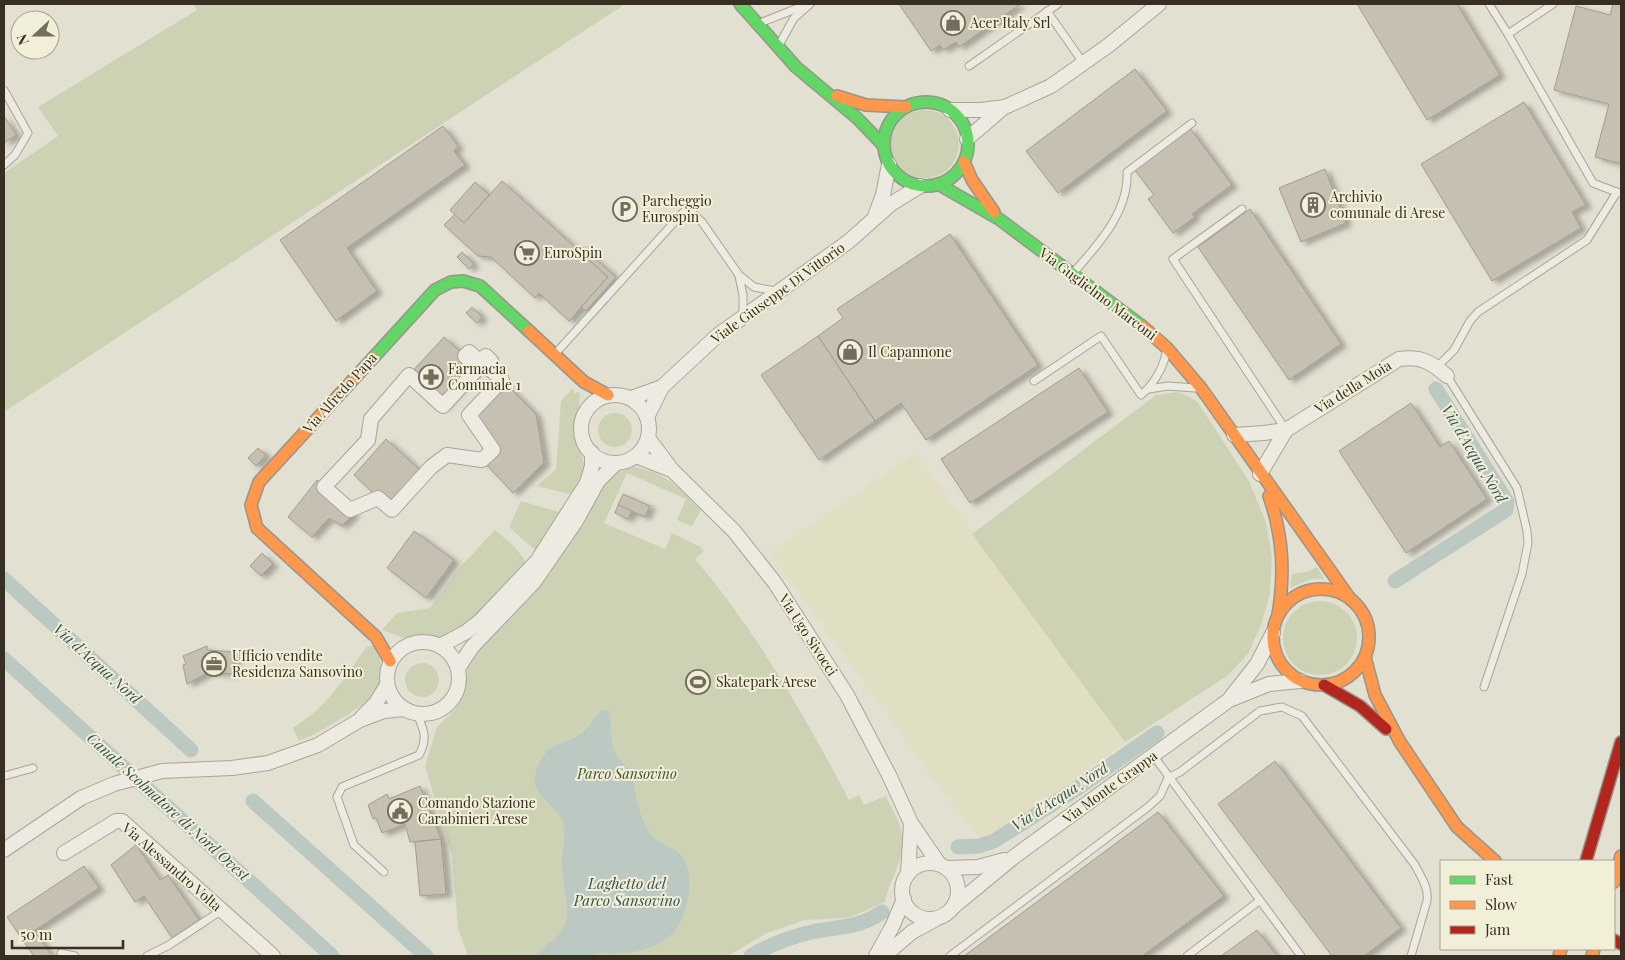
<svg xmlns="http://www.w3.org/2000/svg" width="1625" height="960" font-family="'Playfair Display',serif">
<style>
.farmland{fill:#e0dfc3}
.green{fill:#cdd2b5}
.water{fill:#bbc9c2}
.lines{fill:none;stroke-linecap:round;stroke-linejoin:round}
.canal{stroke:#bbc9c2;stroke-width:15}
.building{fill:#c6c0b2;stroke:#a29d90;filter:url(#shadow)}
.lane-casing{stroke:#a8a599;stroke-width:9}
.street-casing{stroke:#a8a599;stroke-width:16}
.fast-casing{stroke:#98958a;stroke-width:14}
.slow-casing{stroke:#98958a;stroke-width:14}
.jam-casing{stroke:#98958a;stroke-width:14}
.lane{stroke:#eceae1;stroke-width:7}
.street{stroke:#eceae1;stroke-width:14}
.fast{stroke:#63d668;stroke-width:11}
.slow{stroke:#ff974d;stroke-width:11}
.jam{stroke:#b3261e;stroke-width:11}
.labels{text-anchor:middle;stroke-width:4;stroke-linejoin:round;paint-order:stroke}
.poi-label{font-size:14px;fill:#372f22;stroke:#f2efd8;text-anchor:start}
.street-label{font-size:14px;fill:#372f22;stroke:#f2efd8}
.park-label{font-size:14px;font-style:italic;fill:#41512b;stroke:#f2efd8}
.water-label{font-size:15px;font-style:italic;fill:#335255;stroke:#f2efd8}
</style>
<defs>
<filter id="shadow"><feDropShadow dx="5.5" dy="3" stdDeviation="2.5" flood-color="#0004"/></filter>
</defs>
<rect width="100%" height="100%" fill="#e2e0d1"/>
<!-- farmland -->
<path class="farmland" d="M915,453L1125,742L1028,816L983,843L941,789L770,553Z"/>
<!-- green -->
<g class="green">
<path d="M193,4H625L4,412V173L58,136L38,107L197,10Z"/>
<circle cx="925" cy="144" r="34"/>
<path d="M573,388L575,394L579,391L580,397L575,434L585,466L574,495L537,486L556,469L561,401Z"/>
<path d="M1178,392L1197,401L1249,481L1266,522L1272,557L1270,594L1261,625L1248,654L1227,676L1125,742L972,534L1156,395Z"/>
<circle cx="615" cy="430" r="17"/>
<path d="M634,467C666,472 679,488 701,510L692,526L677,520L686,499L627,473L604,523L665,549L672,533L699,546L704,551L695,559C757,632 804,715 849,800L859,795L864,805L886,796C892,810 905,829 903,845C901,864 889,882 885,902L848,918L805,920L767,933L728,956H468L458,928L452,855L425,766L437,727L456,708L463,691L469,660L606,480L618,472Z"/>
<path d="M521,501L563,513L537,552L509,527Z"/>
<path d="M495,530L513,545L528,564L467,626L444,638L406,639L382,630L397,613L430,608L461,566Z"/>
<path d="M1317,567L1324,579H1311L1290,588L1292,574L1307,572Z"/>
<circle cx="1320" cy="638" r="37"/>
<path d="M368,646H374C393,681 377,696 347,715C331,725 316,734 299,741L293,728C316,714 334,694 349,672C356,663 360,654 368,646Z"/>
<circle cx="422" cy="680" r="17"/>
</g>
<!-- water -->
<path class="water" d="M602,710L609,711C612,724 609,740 615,752C619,761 628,766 631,774C636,792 638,816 649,832C657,846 676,845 684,859C690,870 690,885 688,897C681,947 642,956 597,953L591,956H539V951C584,921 562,904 562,861C562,849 567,835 563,823C558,805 528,795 536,772C546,742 556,748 579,735C587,731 594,717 602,710Z"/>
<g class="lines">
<!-- canal -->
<g class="canal">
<path d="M4,579L191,750"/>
<path d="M1395,581L1506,510L1507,502L1436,389"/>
<path d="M4,659L332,956"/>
<path d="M253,801L426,956"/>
<path d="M958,847L979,846L994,841L1075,790L1157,733"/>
<path d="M751,956C771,944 792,936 816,931C839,927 862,927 882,912"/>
</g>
</g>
<!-- building -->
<g class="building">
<path d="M899,4H1021L959,47L956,42L943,50L940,45L931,51Z"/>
<path d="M1357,4H1457L1500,75L1427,120Z"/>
<path d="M1613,4H1621V164L1595,157L1609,104L1554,90L1576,6L1610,15Z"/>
<path d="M1135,69L1167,111L1058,193L1026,151Z"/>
<path d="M1524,102L1586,205L1572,212L1581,228L1492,281L1421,164Z"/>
<path d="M4,116L16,135L4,143Z"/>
<path d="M443,126L458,146L454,151L465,165L347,248L377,291L336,321L280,240Z"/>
<path d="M1190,128L1232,185L1192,214L1195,217L1173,233L1148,199L1154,195L1134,169Z"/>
<path d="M1325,169L1346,223L1301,242L1279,188Z"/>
<path d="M502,181L608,277L569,321L539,293L535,298L491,257L478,256L444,225L455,214L464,223Z"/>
<path d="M475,182L489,195L464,223L450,210Z"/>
<path d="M1250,209L1341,344L1289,380L1198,247Z"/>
<path d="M950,234L1038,365L926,440L901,403L875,421L818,336L843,318L837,309Z"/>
<path d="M580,245L616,277L586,311L581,307L608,277L577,249Z"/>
<path d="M462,252L474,264L469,269L457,257Z"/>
<path d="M472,307L482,317L477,323L466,313Z"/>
<path d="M818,336L875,421L819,460L761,375Z"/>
<path d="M444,337L478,368L443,406L409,375Z"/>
<path d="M1079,368L1108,412L970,503L941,459Z"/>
<path d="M502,380L536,414L544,463L513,493L482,460L493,450L469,415Z"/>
<path d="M1411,403L1440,447L1449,441L1487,499L1406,553L1339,451Z"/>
<path d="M386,439L421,471L388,507L354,475Z"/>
<path d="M258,448L266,455L256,466L248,458Z"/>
<path d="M317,480L354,514L342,526L329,518L312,537L288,517Z"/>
<path d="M623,494L650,506L645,517L618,505Z"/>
<path d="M618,505L632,511L628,519L615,513Z"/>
<path d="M414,531L454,560L426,598L387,568Z"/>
<path d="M262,553L273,564L261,576L250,566Z"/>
<path d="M207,646V650L236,652L232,674L209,672L187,684L183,665L186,664L183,656Z"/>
<path d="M1275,761L1401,928L1364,956H1332L1218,804Z"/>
<path d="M420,786L441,839L410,842L405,824L382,833L376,818L373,819L368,805L387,794L389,799Z"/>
<path d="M1158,812L1224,896L1142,956H964Z"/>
<path d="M441,839L446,894L420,896L415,842Z"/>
<path d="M136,845L160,880L168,875L199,920L172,938L144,896L135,902L111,865Z"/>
<path d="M84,866L99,888L22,939L7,917Z"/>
<path d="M34,930L52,956H34L22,939Z"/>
<path d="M1257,930L1277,956H1221Z"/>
</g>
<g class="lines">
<defs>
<g id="lane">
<path d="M1489,4L1508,34L1553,4"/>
<path d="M1047,11L1084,64"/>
<path d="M760,23L808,4"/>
<path d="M1508,34L1593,183L1619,193"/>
<path d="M779,45L794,18L810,4"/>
<path d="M969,66L1058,4"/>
<path d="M4,90L28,133L15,155L4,165"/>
<path d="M1242,209L1173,259L1286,430"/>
<path d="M1074,272C1099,244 1129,211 1127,172L1192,123"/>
<path d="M739,276L743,295V315"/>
<path d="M555,354L687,208L702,222L739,275L754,287L776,291"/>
<path d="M1437,367L1454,350L1470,321L1478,312L1587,240L1617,192"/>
<path d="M1447,376L1517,488L1527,531L1528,543L1522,574L1484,687"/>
<path d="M1034,381L1101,336L1141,395C1153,385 1163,369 1166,353"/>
<path d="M1149,389L1168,386L1195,388"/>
<path d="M1153,755L1301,956"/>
<path d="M4,776L33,768"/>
<path d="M384,872L354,845L337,797L342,787L419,755C428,738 424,730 417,714"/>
<path d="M61,953L75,956"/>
<path d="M147,956L169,945L222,910"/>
<path d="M950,956L1148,807L1160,796L1168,778L1180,772L1260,711L1282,707L1302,716L1415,865C1421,877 1429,888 1427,901L1411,956"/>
<path d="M1187,956L1259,901"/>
</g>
<g id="street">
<path d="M950,110H981L1005,107L1051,86L1109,45L1159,4"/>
<path d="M967,139L1004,107"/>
<path d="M875,216L883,195L889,164"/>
<path d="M469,352L479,361L486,356L491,361L489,368L502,380L469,415L493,450L482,460L447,455L431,467L392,510L378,498L350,510L324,487L368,440L371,419L409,375L443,406L478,368L465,356Z"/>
<circle cx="615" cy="429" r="34"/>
<path d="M631,398L662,387"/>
<path d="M647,417L662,387L718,335L848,242L891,204L920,186"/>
<path d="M1234,435L1264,433L1286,430L1399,359C1421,356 1431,362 1447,376"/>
<path d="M648,438L672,470L734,531L775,583L847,695L889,775L911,823L939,864"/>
<path d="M636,456L669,469"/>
<path d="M1260,474L1286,430"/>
<circle cx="423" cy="678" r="36"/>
<path d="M440,646L466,632L480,621L537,561L587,483L592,466V453"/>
<path d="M458,668L472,647L534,582L576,521L598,481L616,463"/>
<path d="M1231,697L1257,664L1273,633"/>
<path d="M362,717L376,703L387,685"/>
<path d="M4,850L81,798L114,784L162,771L232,768L268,763L318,745L360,720L384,711L403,709"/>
<path d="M64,853L116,821H122L273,956"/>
<circle cx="930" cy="891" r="28"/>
<path d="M947,868L978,867L1004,860"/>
<path d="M908,874L911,824"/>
<path d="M953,907L1015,856L1229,700L1269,684L1300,681"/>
<path d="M876,956L892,927L904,899"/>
<path d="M884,956L912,932L936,919"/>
</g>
<g id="fast">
<path d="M740,4L796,67L857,118L884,146"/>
<circle cx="926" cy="144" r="42"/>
<path d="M938,184L999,219L1142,326"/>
<path d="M373,358L435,290L451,282L463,281L480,286L529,331"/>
</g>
<g id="slow">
<path d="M837,96L866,105L906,107"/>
<path d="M964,162L972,180L994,212"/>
<path d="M1142,326L1167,348L1201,388L1351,600"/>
<path d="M529,331L584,382L608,395"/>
<path d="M373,358L259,482L251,505L257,528L376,637L390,661"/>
<path d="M1269,496C1283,536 1285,573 1278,615"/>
<circle cx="1321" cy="637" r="48"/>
<path d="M1365,657L1375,695L1400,742L1457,827L1495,861"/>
<path d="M1614,882L1621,856"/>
<path d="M1559,956L1561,949"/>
<path d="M1592,956L1594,949"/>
</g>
<g id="jam">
<path d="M1324,685L1360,706L1386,729"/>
<path d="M1586,861L1621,742"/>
<path d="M1614,940L1621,944"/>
</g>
</defs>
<!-- lane casing -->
<use href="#lane" class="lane-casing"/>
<!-- street casing -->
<use href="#street" class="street-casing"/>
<!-- fast casing -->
<use href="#fast" class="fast-casing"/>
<!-- slow casing -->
<use href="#slow" class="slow-casing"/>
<!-- jam casing -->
<use href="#jam" class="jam-casing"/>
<!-- lane -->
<use href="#lane" class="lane"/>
<!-- street -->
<use href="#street" class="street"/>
<!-- fast -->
<use href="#fast" class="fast"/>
<!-- slow -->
<use href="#slow" class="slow"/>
<!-- jam -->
<use href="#jam" class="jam"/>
</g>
<!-- icons -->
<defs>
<symbol id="shop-ring" viewBox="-11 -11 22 22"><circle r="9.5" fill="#f2efd8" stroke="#736d5f" stroke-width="1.5"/><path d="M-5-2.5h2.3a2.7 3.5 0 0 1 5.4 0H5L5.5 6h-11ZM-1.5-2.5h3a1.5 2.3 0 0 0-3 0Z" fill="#736d5f"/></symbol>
<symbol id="building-ring" viewBox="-11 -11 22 22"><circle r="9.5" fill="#f2efd8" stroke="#736d5f" stroke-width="1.5"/><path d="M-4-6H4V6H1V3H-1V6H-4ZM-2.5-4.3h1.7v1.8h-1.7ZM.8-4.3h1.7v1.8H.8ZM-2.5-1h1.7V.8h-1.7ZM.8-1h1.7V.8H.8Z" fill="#736d5f"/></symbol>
<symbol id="parking-ring" viewBox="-11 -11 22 22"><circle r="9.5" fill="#f2efd8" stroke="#736d5f" stroke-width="1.5"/><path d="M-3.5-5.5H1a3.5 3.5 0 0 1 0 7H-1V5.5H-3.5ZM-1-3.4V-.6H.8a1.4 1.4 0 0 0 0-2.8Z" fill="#736d5f"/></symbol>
<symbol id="supermarket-ring" viewBox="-11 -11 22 22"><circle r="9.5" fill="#f2efd8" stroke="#736d5f" stroke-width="1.5"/><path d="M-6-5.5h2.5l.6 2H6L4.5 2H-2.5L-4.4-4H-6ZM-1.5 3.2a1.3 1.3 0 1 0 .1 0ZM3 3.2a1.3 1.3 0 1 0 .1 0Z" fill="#736d5f"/></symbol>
<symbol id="pharmacy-ring" viewBox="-11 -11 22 22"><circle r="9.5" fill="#f2efd8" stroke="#736d5f" stroke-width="1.5"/><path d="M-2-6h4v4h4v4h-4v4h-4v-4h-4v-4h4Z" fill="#736d5f"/></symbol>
<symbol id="office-ring" viewBox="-11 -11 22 22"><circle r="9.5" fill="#f2efd8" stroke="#736d5f" stroke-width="1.5"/><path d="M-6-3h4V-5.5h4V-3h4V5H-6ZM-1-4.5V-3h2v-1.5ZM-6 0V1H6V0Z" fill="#736d5f"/></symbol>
<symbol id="stadium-ring" viewBox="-11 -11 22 22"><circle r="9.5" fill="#f2efd8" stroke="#736d5f" stroke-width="1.5"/><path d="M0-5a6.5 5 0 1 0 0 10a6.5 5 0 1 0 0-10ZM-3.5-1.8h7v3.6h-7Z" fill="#736d5f"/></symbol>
<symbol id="civic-ring" viewBox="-11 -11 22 22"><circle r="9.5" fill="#f2efd8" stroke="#736d5f" stroke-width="1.5"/><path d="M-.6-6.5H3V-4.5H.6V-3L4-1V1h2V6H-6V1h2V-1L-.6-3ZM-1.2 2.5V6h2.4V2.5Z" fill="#736d5f"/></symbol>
</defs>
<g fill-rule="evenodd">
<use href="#shop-ring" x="939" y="9" width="28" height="28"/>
<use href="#building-ring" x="1299" y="191" width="28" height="28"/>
<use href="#parking-ring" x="611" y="195" width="28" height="28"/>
<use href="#supermarket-ring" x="513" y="239" width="28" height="28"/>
<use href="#shop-ring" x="836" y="338" width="28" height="28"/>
<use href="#pharmacy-ring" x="417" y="363" width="28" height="28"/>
<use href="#office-ring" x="200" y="650" width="28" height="28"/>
<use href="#stadium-ring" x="684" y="668" width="28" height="28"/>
<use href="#civic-ring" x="386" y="797" width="28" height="28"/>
</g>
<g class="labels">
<!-- poi labels -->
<g class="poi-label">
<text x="970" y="28">Acer Italy Srl</text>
<text x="1330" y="202">Archivio<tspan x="1330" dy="16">comunale di Arese</tspan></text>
<text x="642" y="206">Parcheggio<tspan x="642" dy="16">Eurospin</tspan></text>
<text x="544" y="258">EuroSpin</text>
<text x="868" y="357">Il Capannone</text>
<text x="448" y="374">Farmacia<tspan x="448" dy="16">Comunale 1</tspan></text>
<text x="232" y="661">Ufficio vendite<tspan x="232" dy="16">Residenza Sansovino</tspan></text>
<text x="716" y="687">Skatepark Arese</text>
<text x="418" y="808">Comando Stazione<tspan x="418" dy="16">Carabinieri Arese</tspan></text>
</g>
<!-- street labels -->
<g class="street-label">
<text transform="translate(778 293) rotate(-36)" y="5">Viale Giuseppe Di Vittorio</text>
<text transform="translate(1098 294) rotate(37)" y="5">Via Guglielmo Marconi</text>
<text transform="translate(1353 387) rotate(-32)" y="5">Via della Moia</text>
<text transform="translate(340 393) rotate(-48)" y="5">Via Alfredo Papa</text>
<text transform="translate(808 635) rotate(57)" y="5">Via Ugo Sivocci</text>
<text transform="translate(1110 787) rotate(-36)" y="5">Via Monte Grappa</text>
<text transform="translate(172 867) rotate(41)" y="5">Via Alessandro Volta</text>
</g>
<!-- park labels -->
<g class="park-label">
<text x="627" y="779">Parco Sansovino</text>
</g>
<!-- water labels -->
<g class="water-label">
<text transform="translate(1474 454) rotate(59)" y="5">Via d'Acqua Nord</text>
<text transform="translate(97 664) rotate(42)" y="5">Via d'Acqua Nord</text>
<text transform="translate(1060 797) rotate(-33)" y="5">Via d'Acqua Nord</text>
<text transform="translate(168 807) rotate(42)" y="5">Canale Scolmatore di Nord Ovest</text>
<text x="627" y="889">Laghetto del<tspan x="627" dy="17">Parco Sansovino</tspan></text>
</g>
</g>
<!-- border -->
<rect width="1625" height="960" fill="none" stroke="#372f22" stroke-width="10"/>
<!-- legend -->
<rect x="1440" y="860" width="175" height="90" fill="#f2efd8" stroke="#a7a28f"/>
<rect x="1450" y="876" width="25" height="8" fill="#63d668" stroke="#a7a28f"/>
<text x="1485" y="885" font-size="15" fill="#372f22">Fast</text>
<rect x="1450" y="901" width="25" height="8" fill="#ff974d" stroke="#a7a28f"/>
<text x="1485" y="910" font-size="15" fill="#372f22">Slow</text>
<rect x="1450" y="926" width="25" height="8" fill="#b3261e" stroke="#a7a28f"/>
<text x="1485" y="935" font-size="15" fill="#372f22">Jam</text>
<!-- north arrow -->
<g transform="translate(35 35) rotate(249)"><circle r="24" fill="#f2efd8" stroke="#a7a28f"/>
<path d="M0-4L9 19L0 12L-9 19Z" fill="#736d5f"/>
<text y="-8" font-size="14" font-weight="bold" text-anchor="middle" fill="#372f22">N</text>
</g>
<!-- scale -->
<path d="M12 940v8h111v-8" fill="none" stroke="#372f22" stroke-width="2.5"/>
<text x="20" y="940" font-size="15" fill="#372f22" stroke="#f2efd8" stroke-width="4" paint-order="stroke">50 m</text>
</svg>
